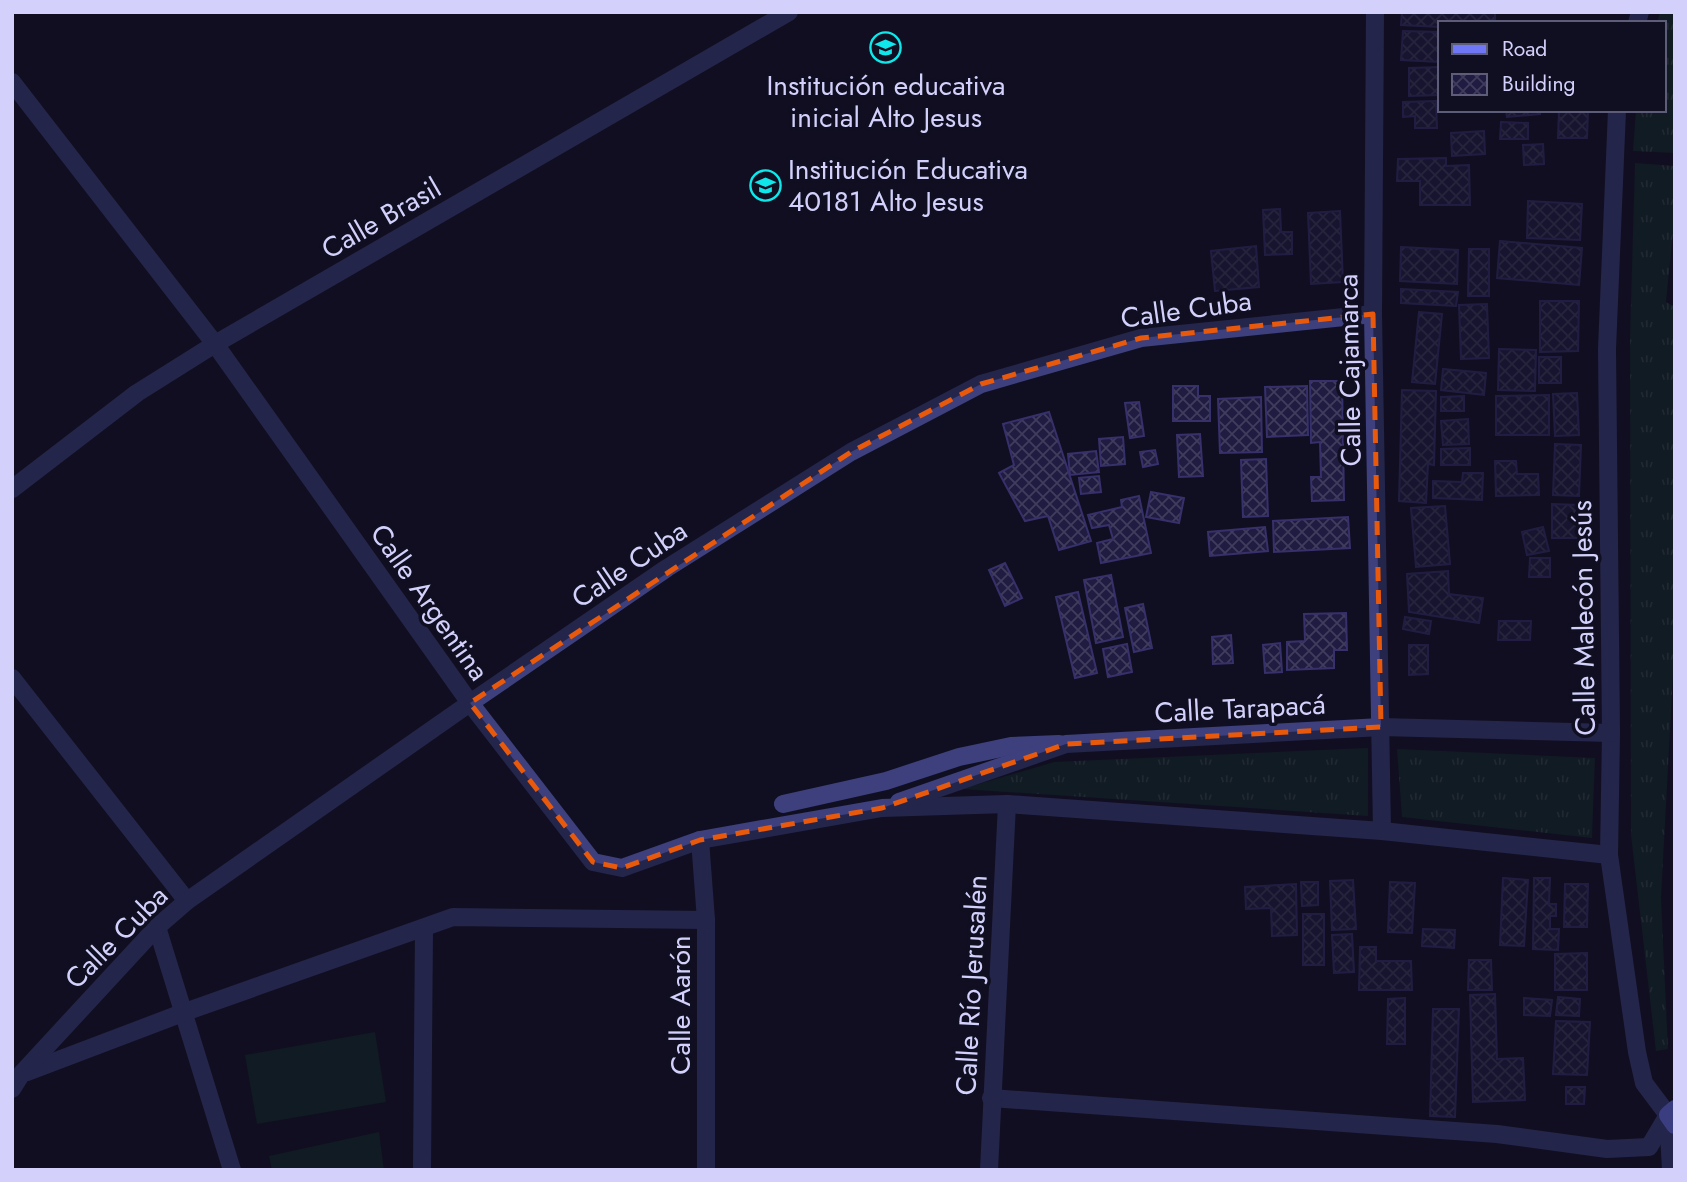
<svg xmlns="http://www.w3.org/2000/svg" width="1687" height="1182" font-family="Jost,sans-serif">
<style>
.grass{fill:url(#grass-tufts)}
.pitch{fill:#122a27}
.building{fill:url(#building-cross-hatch);stroke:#36306b;stroke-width:2}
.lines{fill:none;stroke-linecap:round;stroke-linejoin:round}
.lane{stroke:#3d407d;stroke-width:18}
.street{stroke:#3d407d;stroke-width:18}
.secondary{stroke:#6f77f6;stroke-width:18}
.marked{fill:none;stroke:#e8590c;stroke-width:5;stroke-dasharray:14 9;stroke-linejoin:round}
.labels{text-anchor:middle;stroke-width:7;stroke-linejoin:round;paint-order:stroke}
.poi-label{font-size:28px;fill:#d3d1fc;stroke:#100f21}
.street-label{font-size:28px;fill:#d3d1fc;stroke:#100f21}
</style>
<defs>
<pattern id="grass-tufts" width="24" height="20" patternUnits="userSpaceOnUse" patternTransform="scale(1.75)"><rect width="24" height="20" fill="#122a27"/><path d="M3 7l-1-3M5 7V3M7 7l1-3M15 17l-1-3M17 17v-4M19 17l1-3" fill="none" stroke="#344847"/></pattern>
<pattern id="building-cross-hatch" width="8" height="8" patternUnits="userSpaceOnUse" patternTransform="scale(1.75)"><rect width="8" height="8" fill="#201c41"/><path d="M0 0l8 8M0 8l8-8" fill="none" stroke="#403c5d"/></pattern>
</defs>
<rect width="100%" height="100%" fill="#100f21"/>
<!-- grass -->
<g class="grass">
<path d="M1660,12H1675V153L1633,151L1636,110H1664V23H1657Z"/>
<path d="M1635,163L1675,166V213L1666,302L1675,307V637L1661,898L1668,1049L1656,1051L1631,835L1630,338Z"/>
<path d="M1368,748V816L962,789L1054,762Z"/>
<path d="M1397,749L1595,758L1592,838L1402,817Z"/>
</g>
<!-- pitch -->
<g class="pitch">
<path d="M375,1032L386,1102L257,1124L245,1055Z"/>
<path d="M379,1132L384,1170H272L269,1156Z"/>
</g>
<!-- building -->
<g class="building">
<path d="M1402,12H1495V23H1440V27L1401,25Z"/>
<path d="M1403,31L1440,32V62L1401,60Z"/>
<path d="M1440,67V95L1409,96V68Z"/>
<path d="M1436,101L1437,128H1415V116L1403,117V102Z"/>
<path d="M1506,110H1540V114L1507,117Z"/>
<path d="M1559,110H1588L1587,138H1558Z"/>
<path d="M1501,122L1528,123V139H1500Z"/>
<path d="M1484,131L1485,154L1452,156L1451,133Z"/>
<path d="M1543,144L1544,164L1524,165L1523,145Z"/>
<path d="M1446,158V166L1469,165L1470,205H1420V181H1397L1398,159Z"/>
<path d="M1528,201L1582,204L1580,240L1527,238Z"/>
<path d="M1280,209L1281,232H1292V254L1265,255L1263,210Z"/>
<path d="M1340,211L1343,282L1311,284L1308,213Z"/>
<path d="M1500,241L1582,248L1579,285L1497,278Z"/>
<path d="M1256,246L1259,287L1215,291L1211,251Z"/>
<path d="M1401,247L1458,250L1457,284L1400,281Z"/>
<path d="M1469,249H1489V296H1468Z"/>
<path d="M1401,289L1458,292L1456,306L1401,303Z"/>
<path d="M1540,301H1579L1578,351L1540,352Z"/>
<path d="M1487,304L1489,358L1461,359L1459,305Z"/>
<path d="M1419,312L1442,314L1435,384L1412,382Z"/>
<path d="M1499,349L1536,350L1535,391L1498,390Z"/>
<rect x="1539" y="357" width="22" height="26"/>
<path d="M1443,369L1486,373L1484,395L1441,390Z"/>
<path d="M1310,381H1342L1344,500L1312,501L1311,477H1321L1320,442L1311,443Z"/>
<path d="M1173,386H1198V396H1210V421H1173Z"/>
<path d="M1307,386L1308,435L1267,437L1265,387Z"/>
<path d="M1402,390L1436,391L1434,465L1428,464L1426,503L1399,501Z"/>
<path d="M1577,393L1579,435L1555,436L1553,394Z"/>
<path d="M1549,395V435H1496V396Z"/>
<path d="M1464,396V411H1441V397Z"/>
<path d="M1261,397L1262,452L1220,453L1218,399Z"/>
<path d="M1139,402L1144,436L1130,438L1125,403Z"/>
<path d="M1049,412L1091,541L1059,550L1048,516L1025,521L999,473L1014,465L1003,424Z"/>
<path d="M1468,419L1469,444L1443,445L1441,421Z"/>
<path d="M1200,434L1203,476L1179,477L1177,435Z"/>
<path d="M1123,437L1125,464L1101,466L1099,439Z"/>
<path d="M1555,444L1581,445L1579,496L1553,495Z"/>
<path d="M1470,448V465H1441V449Z"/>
<path d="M1155,450L1158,464L1143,467L1140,452Z"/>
<path d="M1096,451L1099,472L1070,475L1068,454Z"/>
<path d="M1266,459L1268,516L1243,517L1241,460Z"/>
<path d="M1495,461H1516L1517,474H1538L1539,495L1496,496Z"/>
<path d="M1463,473H1483L1482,500L1433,498V481L1462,482Z"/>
<path d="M1099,476L1101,492L1081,494L1079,478Z"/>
<path d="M1151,492L1184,498L1179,523L1146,517Z"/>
<path d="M1139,496L1151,553L1101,563L1097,543L1113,539L1109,525L1092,528L1088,515L1122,507L1121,500Z"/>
<path d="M1552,504L1579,505V538H1552Z"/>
<path d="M1445,506L1450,564L1416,567L1411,508Z"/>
<path d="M1348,517L1350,548L1274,552L1273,521Z"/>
<path d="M1265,527L1268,551L1210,556L1208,532Z"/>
<path d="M1543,527L1549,551L1527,555L1522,532Z"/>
<path d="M1530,558H1550V577H1529Z"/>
<path d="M1005,563L1022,598L1005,606L989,570Z"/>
<path d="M1448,571L1449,594L1483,598L1479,623L1409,612L1407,574Z"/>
<path d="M1111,575L1123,637L1096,643L1084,580Z"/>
<path d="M1078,592L1097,673L1075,678L1056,597Z"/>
<path d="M1143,604L1152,648L1134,652L1125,608Z"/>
<path d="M1346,613L1347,650H1334V668L1287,670V642L1305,641L1304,614Z"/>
<path d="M1405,617L1431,621L1429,634L1403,629Z"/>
<path d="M1499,621H1531L1530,640H1498Z"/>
<path d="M1231,635L1233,663L1213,664L1212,637Z"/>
<path d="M1280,643L1282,672L1265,673L1263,645Z"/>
<path d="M1127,644L1132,672L1108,677L1103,649Z"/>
<path d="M1409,645H1428V674L1409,675Z"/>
<path d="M1503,878L1528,880L1524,946L1500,945Z"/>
<path d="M1534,878H1550L1549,904H1556V916H1550V929H1559L1558,950L1533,949Z"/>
<path d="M1353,880L1356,929L1332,930L1330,881Z"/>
<path d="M1301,882H1318V905L1302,906Z"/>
<path d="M1390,882L1415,883L1412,933L1388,932Z"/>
<path d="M1296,884L1297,935L1272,936L1271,908L1246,909L1245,887Z"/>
<path d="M1565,884H1588L1587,927H1564Z"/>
<rect x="1303" y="914" width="21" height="51"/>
<path d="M1423,929L1455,930L1454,948L1422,946Z"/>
<path d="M1352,934L1354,972L1334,973L1332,935Z"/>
<path d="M1360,947H1376V961H1411L1412,990H1359Z"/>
<path d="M1587,953V990H1555V954Z"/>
<path d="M1469,960H1491L1492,990H1468Z"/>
<path d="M1495,994L1497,1059L1523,1058L1525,1100L1473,1102L1470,995Z"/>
<path d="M1558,997L1580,999L1579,1016L1556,1015Z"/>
<path d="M1405,998V1044H1387L1388,999Z"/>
<path d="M1524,998L1552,1000L1550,1016L1524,1015Z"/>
<path d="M1433,1009H1459L1455,1117L1430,1116Z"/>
<path d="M1556,1021L1590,1022L1587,1075L1553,1074Z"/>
<path d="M1566,1087H1585L1584,1104H1566Z"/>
</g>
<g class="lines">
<!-- lane -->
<path class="lane" d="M783,804L886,781L959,757L1011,746L1059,744"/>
<!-- street -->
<g class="street">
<path d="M1375,12L1373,314L1382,831"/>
<path d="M1637,23L1640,12"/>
<path d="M12,82L215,344L470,703L593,862L622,868L700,840L882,808L1007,804L1382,831L1609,855"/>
<path d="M1617,110L1607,349L1611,733L1609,855L1637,1052L1644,1083L1668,1115"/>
<path d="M12,489L137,393L215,344L789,12"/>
<path d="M12,678L187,901"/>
<path d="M899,802L1066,744L1381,727L1611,733"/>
<path d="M700,840L706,920V1170"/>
<path d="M157,927L232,1170"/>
<path d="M27,1072L185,1012L453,917L706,920"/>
<path d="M12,1089L22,1073L157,927L187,901L470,703L667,568L851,452L981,384L1141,338L1373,314"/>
<path d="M991,1098L1497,1134L1607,1149L1649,1147L1668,1115"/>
<path d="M1668,1115L1671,1170"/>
<path d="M422,1170L424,929"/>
<path d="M989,1170L1007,804"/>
</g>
<!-- secondary -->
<path class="secondary" d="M1675,1109L1668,1115L1675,1125"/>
</g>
<!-- marked area -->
<path d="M0 0H1687V1182H0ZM1373,314L1381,727L1066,744L882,808L700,840L622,868L593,862L470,703L851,452L981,384L1141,338Z" fill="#100f21" fill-opacity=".55" fill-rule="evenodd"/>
<path class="marked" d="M1373,314L1381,727L1066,744L882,808L700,840L622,868L593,862L470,703L851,452L981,384L1141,338Z"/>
<!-- icons -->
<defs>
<symbol id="school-ring" viewBox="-11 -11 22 22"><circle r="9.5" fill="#100f21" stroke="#0fe7ea" stroke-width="1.5"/><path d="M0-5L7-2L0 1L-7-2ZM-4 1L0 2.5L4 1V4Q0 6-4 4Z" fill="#0fe7ea"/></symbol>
</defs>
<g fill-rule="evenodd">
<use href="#school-ring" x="868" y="30" width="35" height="35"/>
<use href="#school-ring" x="748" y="168" width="35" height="35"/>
</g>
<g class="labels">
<!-- poi labels -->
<g class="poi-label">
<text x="886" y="95">Institución educativa<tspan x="886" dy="32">inicial Alto Jesus</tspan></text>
<text x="788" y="179" text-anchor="start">Institución Educativa<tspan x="788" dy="32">40181 Alto Jesus</tspan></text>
</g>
<!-- street labels -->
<g class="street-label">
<text transform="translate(381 218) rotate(-30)" y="10">Calle Brasil</text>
<text transform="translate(1186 309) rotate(-8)" y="10">Calle Cuba</text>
<text transform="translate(1349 370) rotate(-91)" y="10">Calle Cajamarca</text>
<text transform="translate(629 564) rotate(-34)" y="10">Calle Cuba</text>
<text transform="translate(430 602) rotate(55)" y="10">Calle Argentina</text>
<text transform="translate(1583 618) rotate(-91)" y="10">Calle Malecón Jesús</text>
<text transform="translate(1240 708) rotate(-3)" y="10">Calle Tarapacá</text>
<text transform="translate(116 937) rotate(-45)" y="10">Calle Cuba</text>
<text transform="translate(971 985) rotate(-87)" y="10">Calle Río Jerusalén</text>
<text transform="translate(680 1005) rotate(-90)" y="10">Calle Aarón</text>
</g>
</g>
<!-- border -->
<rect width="1687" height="1182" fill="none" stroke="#d3d1fc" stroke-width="28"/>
<!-- legend -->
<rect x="1438" y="21" width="228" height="91" fill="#100f21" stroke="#5e5d79" stroke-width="2"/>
<rect x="1452" y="44" width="35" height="10" fill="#6f77f6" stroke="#5e5d79" stroke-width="2"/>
<text x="1502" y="56" font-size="21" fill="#d3d1fc">Road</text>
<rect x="1452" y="74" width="35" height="21" fill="url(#building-cross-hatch)" stroke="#5e5d79" stroke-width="2"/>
<text x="1502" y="91" font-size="21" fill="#d3d1fc">Building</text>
</svg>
